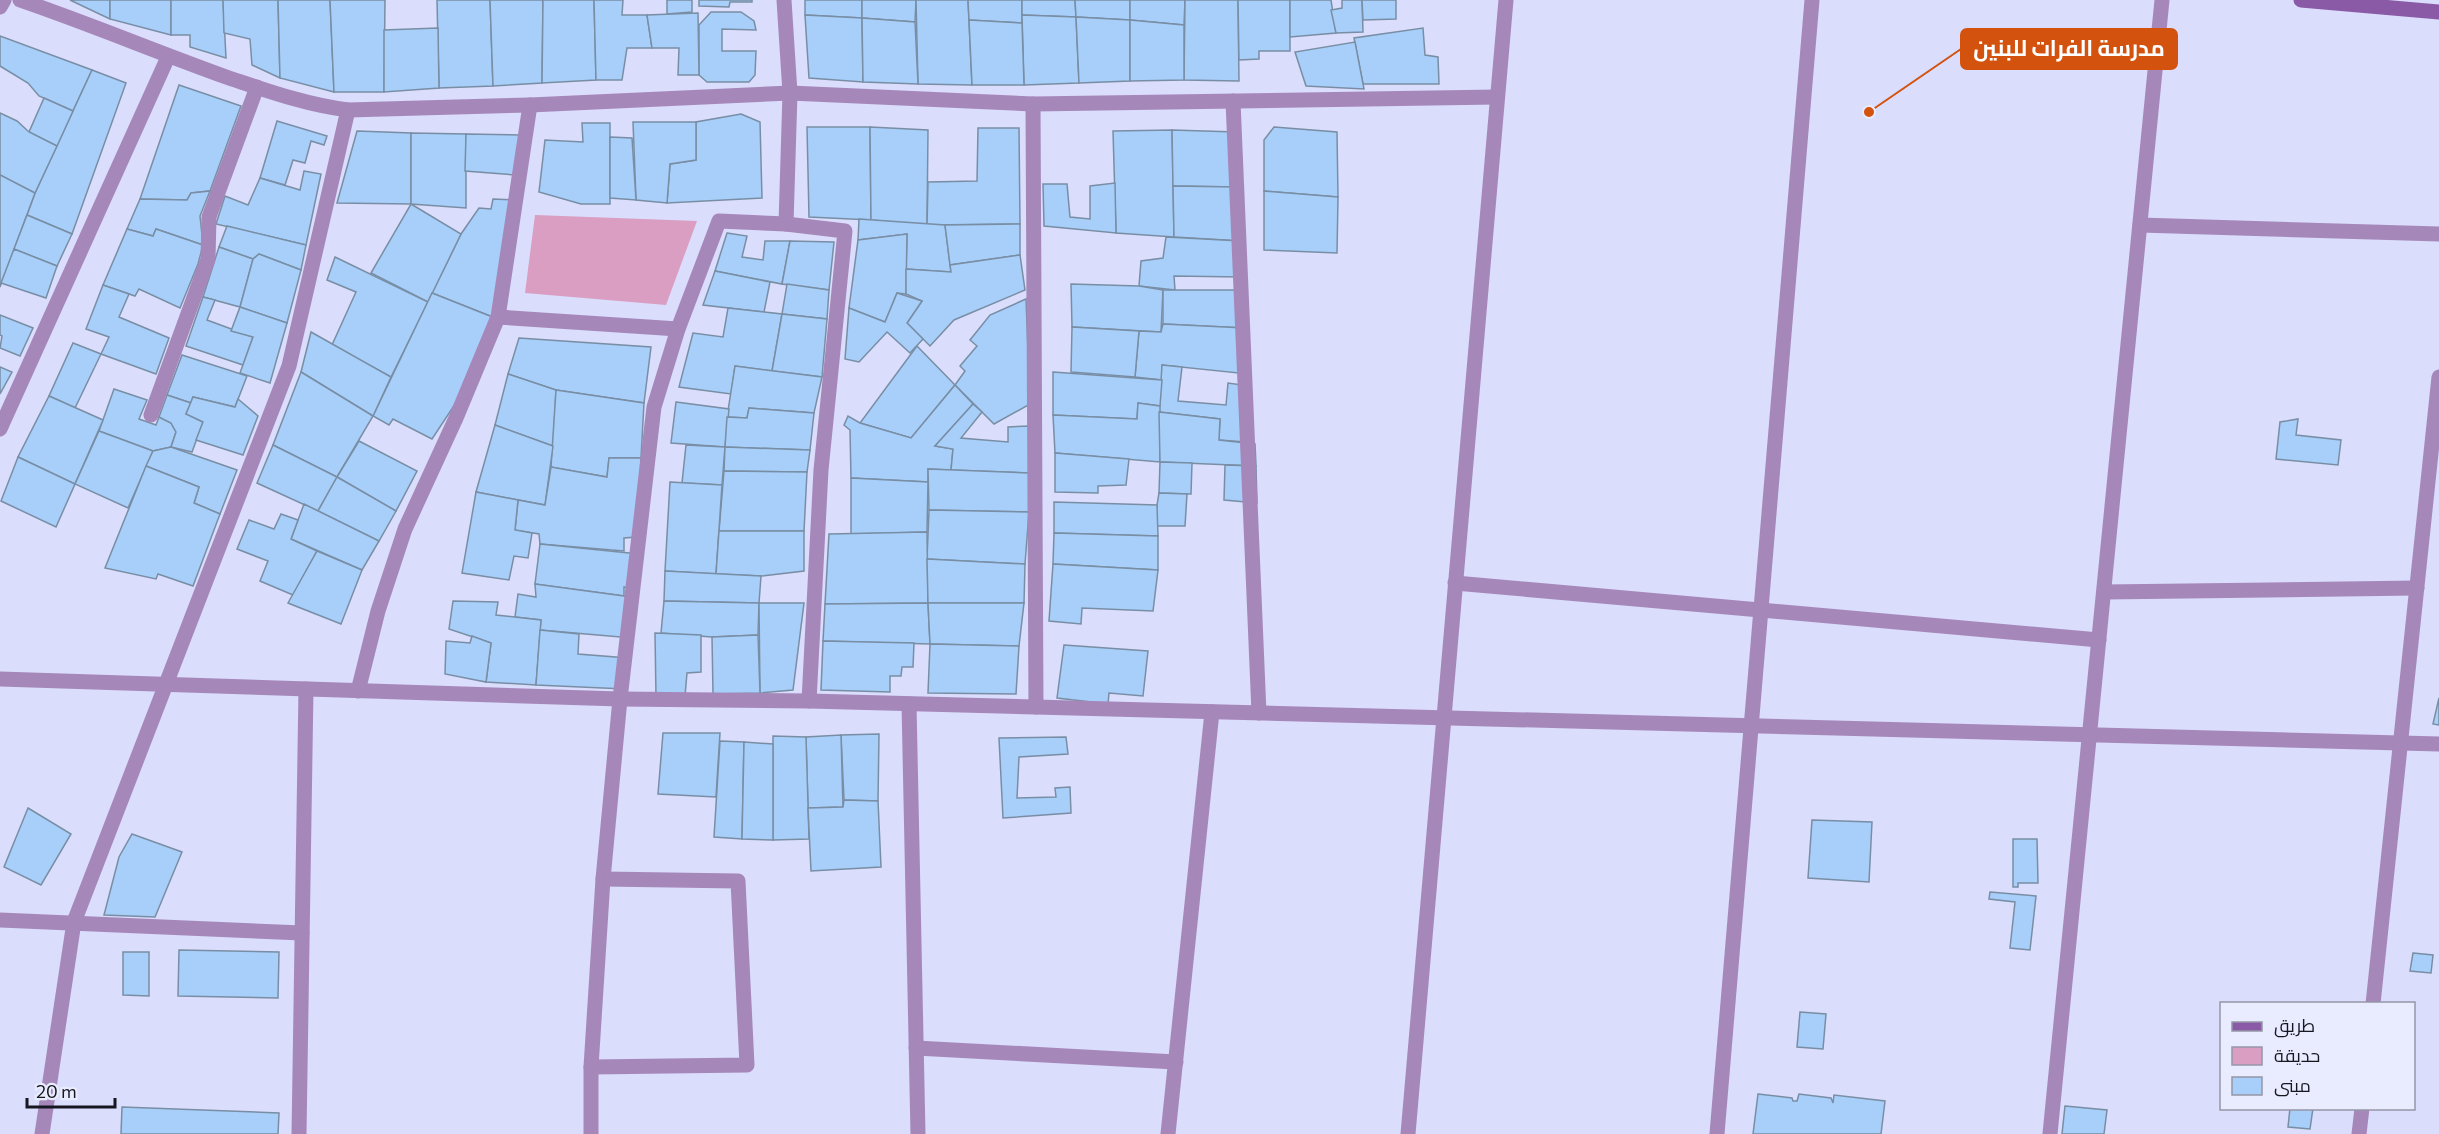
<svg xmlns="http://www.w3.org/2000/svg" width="2439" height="1134" font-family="Commissioner,Cairo,sans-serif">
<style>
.green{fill:#da9ec2}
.building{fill:#a7cff9;stroke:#798ea5;stroke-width:1.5}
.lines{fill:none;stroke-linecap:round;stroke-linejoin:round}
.lane{stroke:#a687ba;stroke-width:15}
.street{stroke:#a687ba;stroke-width:15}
.secondary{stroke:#8a5aa6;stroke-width:15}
.leader{fill:none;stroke:#d3520e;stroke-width:2}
.callout-dot{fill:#d3520e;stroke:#e9ebfe;stroke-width:2}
.callout{fill:#d3520e;stroke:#d3520e;stroke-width:2}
.callout-label{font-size:22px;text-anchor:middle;font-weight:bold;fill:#fff}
</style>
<rect width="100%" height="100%" fill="#daddfc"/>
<!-- green -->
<path class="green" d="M535,215L697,221L666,305L525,293Z"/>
<!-- building -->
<g class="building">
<path d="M70,0H110V19Z"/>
<path d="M110,0H171V35L110,19Z"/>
<path d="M171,0H223L226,58L190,47V35H171Z"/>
<path d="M223,0H278L280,78L252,65L250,39L224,33Z"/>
<path d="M278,0H330L334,92L280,78Z"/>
<path d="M330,0H385L384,92H334Z"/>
<path d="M437,0H490L493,86L439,88Z"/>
<path d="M490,0H543L542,83L493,86Z"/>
<path d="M543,0H594L596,80L542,83Z"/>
<path d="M594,0H623L622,15H647L652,48H627L622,80H596Z"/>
<path d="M667,0H692V12L667,14Z"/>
<path d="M699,0H752V2H730L729,7L699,6Z"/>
<path d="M805,0H862V18L805,15Z"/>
<path d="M862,0H916L915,22L862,18Z"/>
<path d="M916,0H968L972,85L918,84Z"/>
<path d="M968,0H1022V23L969,20Z"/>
<path d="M1022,0H1075L1076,17L1022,15Z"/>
<path d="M1075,0H1130V20L1076,17Z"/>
<path d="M1130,0H1185L1184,25L1130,20Z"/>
<path d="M1185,0H1238L1239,81L1184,80Z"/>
<path d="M1238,0H1290V51H1259V59L1239,60Z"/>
<path d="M1290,0H1331L1336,33L1290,37Z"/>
<path d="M1342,0H1362L1363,32L1336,33L1331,10L1342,8Z"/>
<path d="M1362,0H1396V19L1363,20Z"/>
<path d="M711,12H741L754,21L756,30L722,29V51H756L755,75L749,82H707L699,75V25Z"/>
<path d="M698,13L699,75H678L679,48H652L647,15Z"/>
<path d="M805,15L862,18L863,82L809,78Z"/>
<path d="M1022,15L1076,17L1079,83L1024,85Z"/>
<path d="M1076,17L1130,20V81L1079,83Z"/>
<path d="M862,18L915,22L918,84L863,82Z"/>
<path d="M969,20L1022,23L1024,85H972Z"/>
<path d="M1130,20L1184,25V80L1130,81Z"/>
<path d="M438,28L439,88L384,92V30Z"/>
<path d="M1423,28L1425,55L1438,57L1439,84H1363L1354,38Z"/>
<path d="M0,36L92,70L73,111L39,96L28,83L0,66Z"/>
<path d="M1355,42L1364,89L1306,86L1295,52Z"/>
<path d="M92,70L126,83L72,234L27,215L35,193Z"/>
<path d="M179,85L241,106L210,191L191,193L187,200L140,199Z"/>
<path d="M44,98L73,111L57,146L29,132Z"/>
<path d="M0,113L17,121L29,132L57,146L35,193L0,175Z"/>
<path d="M741,114L760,122L762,198L667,203L670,164L696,160V122Z"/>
<path d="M277,121L327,136L324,145L311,141L305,163L293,160L285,185L260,178Z"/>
<path d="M633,122H696V160L670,164L667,203L636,200Z"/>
<path d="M582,123H610V204H581L539,192L545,140L583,142Z"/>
<path d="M807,127H870L871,220L809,217Z"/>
<path d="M870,127L928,130L927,225L871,220Z"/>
<path d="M1274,127L1337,132L1338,197L1264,191V140Z"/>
<path d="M978,128H1019L1020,224L927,225L928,182L977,181Z"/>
<path d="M1172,130L1174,237L1116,233L1113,131Z"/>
<path d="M1172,130L1236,132V187L1173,186Z"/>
<path d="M357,131L411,133V204L337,203Z"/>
<path d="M411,133L466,134V208L411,204Z"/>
<path d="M466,134L520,135L515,175L465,171Z"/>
<path d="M610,137L632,138L636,200L610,198Z"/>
<path d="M304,171L321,174L306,245L216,224L225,196L248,205L260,178L300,190Z"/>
<path d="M0,175L35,193L0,287Z"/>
<path d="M1115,183L1116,233L1044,226L1043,184H1067L1070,217L1090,219V186Z"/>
<path d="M1173,186L1236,187L1241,241L1174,237Z"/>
<path d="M210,191L200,216L203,245L156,229L153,236L127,229L140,199L187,200L191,193Z"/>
<path d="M1264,191L1338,197L1337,253L1264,250Z"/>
<path d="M493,199L515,200L495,318L432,293L461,234L479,208L491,209Z"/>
<path d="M411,204L461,234L428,302L371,273Z"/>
<path d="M27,215L72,234L57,266L14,249Z"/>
<path d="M859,219L945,225L951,272L906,269L907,234L858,240Z"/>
<path d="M1020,224V255L950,265L945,225Z"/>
<path d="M227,226L306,245L301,270L259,254L253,259L219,247Z"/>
<path d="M127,229L153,236L156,229L203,245L198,264L180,308L139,289L135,296L103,285Z"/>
<path d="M727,233L747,236L742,257L763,260L765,241H790L782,284L715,271Z"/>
<path d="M907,234L906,294L897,293L885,322L849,308L858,240Z"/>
<path d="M1166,237L1241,241V277L1174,276L1175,290L1139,286L1141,261L1163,258Z"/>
<path d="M790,241L834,242L829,290L782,284Z"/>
<path d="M219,247L253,259L240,307L203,297Z"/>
<path d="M14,249L57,266L46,298L1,283Z"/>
<path d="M259,254L301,270L287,323L240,307L253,259Z"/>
<path d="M1020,255L1025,290L954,320L930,346L907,323L922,301L906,294V269L951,272L950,265Z"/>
<path d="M335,257L428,302L391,377L332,345L356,292L327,280Z"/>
<path d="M715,271L770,282L764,312L703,305Z"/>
<path d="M787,284L829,290L827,319L782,314Z"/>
<path d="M1071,284L1139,286L1163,290L1161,332L1072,327Z"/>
<path d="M103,285L129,294L119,317L169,338L156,374L101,354L109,337L86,329Z"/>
<path d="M1163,290H1240L1245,328L1163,324Z"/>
<path d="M432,293L495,318L479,368L432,439L393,419L389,425L373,416Z"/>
<path d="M897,293L922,301L907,323L923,339L910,353L887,332L859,362L845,359L849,308L885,322Z"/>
<path d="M203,297L215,300L207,320L253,337L243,365L186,346Z"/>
<path d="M1026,299L1030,404L994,424L955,385L965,371L960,366L977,346L970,340L990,315Z"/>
<path d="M240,307L287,323L270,383L240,373L253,337L231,331Z"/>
<path d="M728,308L782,314L772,371L735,366L731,394L679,387L693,333L723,337Z"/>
<path d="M782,314L827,319L822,377L772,371Z"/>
<path d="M0,315L33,328L20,356L0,348L2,336L0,335Z"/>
<path d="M1163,324L1245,328L1248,374L1162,365V380L1135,377L1139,331L1161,332Z"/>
<path d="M1072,327L1139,331L1135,377L1071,372Z"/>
<path d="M311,332L391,377L373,416L301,372Z"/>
<path d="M519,338L651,347L644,403L556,390L508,374Z"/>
<path d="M73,343L101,354L75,408L49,396Z"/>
<path d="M917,346L955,385L911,438L860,423Z"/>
<path d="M182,355L247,376L235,407L193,397L191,403L167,395Z"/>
<path d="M1162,365L1182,367L1178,401L1226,405L1228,383L1249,386L1246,442L1219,440L1220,419L1159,412Z"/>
<path d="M735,366L822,377L814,413L749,408L747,418L727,417Z"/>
<path d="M0,367L12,372L0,394Z"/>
<path d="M301,372L373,416L337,477L273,445Z"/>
<path d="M1053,372L1162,380L1160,406L1138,403L1137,419L1053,415Z"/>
<path d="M508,374L556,390L553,446L495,425Z"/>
<path d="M955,385L973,404L935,446L953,449L951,470L928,469V482L851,478L850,430L844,425L848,416L860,423L911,438Z"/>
<path d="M114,389L147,400L139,419L156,425L159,417L171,423L176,432L171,447L153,451L99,431Z"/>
<path d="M556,390L644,403L641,458H609L607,477L551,467Z"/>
<path d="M167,395L191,403L186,414L203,422L192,452L171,447L176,432L171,423L159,417Z"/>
<path d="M49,396L103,420L75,484L18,457Z"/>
<path d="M193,397L235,407L238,399L258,416L243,455L196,440L203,422L186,414Z"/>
<path d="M676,402L729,409L725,447L671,443Z"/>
<path d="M1138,403L1160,406V462L1055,453L1053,415L1137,419Z"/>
<path d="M973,404L982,412L961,438L1008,442V427L1029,426V473L951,470L953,449L935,446Z"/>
<path d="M749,408L814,413L810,450L725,447L727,417L747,418Z"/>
<path d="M1159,412L1220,419L1219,440L1255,444L1256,466L1160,462Z"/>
<path d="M2298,419L2296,435L2341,440L2338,465L2276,459L2280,422Z"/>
<path d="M495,425L553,446L545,505L476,492Z"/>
<path d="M99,431L153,451L128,508L75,484Z"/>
<path d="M359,441L417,471L396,511L337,477Z"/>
<path d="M273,445L337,477L318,511L257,483Z"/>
<path d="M686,445L725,447L722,485L682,483Z"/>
<path d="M171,447L237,470L220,514L194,503L199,487L146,466L153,451Z"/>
<path d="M725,447L810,450L807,472L724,471Z"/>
<path d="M1055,453L1129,459L1126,485L1098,486V493L1055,492Z"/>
<path d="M18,457L75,484L56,527L1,501Z"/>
<path d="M609,458H641L637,537L624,538V551L540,544L539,534L515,530L518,500L545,505L551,467L607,477Z"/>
<path d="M1160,462L1192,463L1191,494L1159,493Z"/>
<path d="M1225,465L1256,466L1257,503L1224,500Z"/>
<path d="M146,466L199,487L194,503L220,514L193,586L158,574L156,579L105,568Z"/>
<path d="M928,469L1029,473V512L929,510Z"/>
<path d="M724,471L807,472L804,531H719Z"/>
<path d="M337,477L396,511L379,541L318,511Z"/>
<path d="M851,478L928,482L927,532L851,534Z"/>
<path d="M670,482L722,485L716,574L665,571Z"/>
<path d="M476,492L518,500L515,530L532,533L528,558L514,556L509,580L462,573Z"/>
<path d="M1159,493L1187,494L1185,526H1157V505Z"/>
<path d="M1054,502L1157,505L1158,536L1054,533Z"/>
<path d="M304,504L379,541L362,570L291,539Z"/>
<path d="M929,510L1029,512L1025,564L927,559Z"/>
<path d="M281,514L298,520L291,539L317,551L293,595L260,581L268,561L237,549L249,520L274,529Z"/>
<path d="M719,531H804V571L761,576L716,574Z"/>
<path d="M927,532L928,603L825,604L829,534Z"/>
<path d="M1054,533L1158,536V570L1053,564Z"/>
<path d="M540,544L639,554L638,588L624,587V596L535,584Z"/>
<path d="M317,551L362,570L341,624L288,603Z"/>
<path d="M927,559L1025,564L1024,603H928Z"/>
<path d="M1053,564L1158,570L1153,611L1082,608L1081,624L1049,621Z"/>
<path d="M665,571L761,576L759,603L664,601Z"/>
<path d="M535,584L624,596L633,602L632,638L540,630L541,620L515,617L518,594L536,597Z"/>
<path d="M453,601L498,602L496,615L541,620L536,685L486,682L491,643L449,629Z"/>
<path d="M664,601L759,603L758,635L712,637L661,633Z"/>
<path d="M759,603H804L793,690L760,693Z"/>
<path d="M928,603L930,644L823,641L825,604Z"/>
<path d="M928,603H1024L1019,646L930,644Z"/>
<path d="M540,630L579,634L578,654L628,658L625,689L536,685Z"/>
<path d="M655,633L701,635V672L687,673L685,696L656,697Z"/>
<path d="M758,635L760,693L713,694L712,637Z"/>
<path d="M472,636L491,643L486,682L445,674L446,641L470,643Z"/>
<path d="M823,641L914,643L913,667H902L901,676H890V692L821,690Z"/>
<path d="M930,644L1019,646L1016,694L928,693Z"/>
<path d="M1064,645L1148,651L1143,696L1109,693L1108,704L1057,698Z"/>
<path d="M2439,698V725L2433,724Z"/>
<path d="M663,733H720L716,797L658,794Z"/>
<path d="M879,734L878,801L844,800L841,735Z"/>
<path d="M841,735L843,807L808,808L806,737Z"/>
<path d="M773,736L806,737L809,839L773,840Z"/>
<path d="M1066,737L1068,754L1019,757L1017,798L1056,797L1055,788L1070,787L1071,813L1003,818L999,738Z"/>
<path d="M720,741L744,742L742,839L714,837Z"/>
<path d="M744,742L773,744V840L742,839Z"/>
<path d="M844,800L878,801L881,867L811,871L808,808L843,807Z"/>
<path d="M28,808L71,834L41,885L4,867Z"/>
<path d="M1812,820L1872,822L1869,882L1808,878Z"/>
<path d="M132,834L182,852L155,917L104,915L119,857Z"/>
<path d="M2013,839H2037L2038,883H2018V887H2013Z"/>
<path d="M1990,892L2036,896L2030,950L2010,948L2015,902L1989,899Z"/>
<path d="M179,950L279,952L278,998L178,996Z"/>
<path d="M123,952H149V996L123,995Z"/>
<path d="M2413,953L2433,955L2431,973L2410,971Z"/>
<path d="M1800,1012L1826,1014L1823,1049L1797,1047Z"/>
<path d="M1758,1094L1792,1098L1793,1101H1797L1799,1094L1831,1098L1833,1103L1834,1095L1885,1101L1881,1134H1753Z"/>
<path d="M2065,1106L2107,1110L2104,1134H2062Z"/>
<path d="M122,1107L279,1113L278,1134H121Z"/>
<path d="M2290,1108H2313L2310,1129L2288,1127Z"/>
</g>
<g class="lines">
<!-- lane -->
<g class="lane">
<path d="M151,415L208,259L209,217L257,87"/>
<path d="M591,1067L747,1065L738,881L603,879"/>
</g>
<!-- street -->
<g class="street">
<path d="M20,0C90,24 159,53 229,78C268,91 307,105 348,110L530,105L790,93L1033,104L1497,97"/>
<path d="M0,7L4,0"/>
<path d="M1233,101L1259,713"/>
<path d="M1033,104L1036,707"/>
<path d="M786,224L845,231L821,470L809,701"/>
<path d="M2140,225L2439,234"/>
<path d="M498,317L678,329"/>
<path d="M0,429L168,57"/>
<path d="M1455,583L2099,640"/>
<path d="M2104,592L2417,588"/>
<path d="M0,679L620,699L809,701L2439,744"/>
<path d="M358,691L378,611L405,529L456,418L498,317L530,105"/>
<path d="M909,704L918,1134"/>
<path d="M0,920L302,933"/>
<path d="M2373,1004L2439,377"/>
<path d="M916,1048L1176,1062"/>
<path d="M42,1134L74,922L289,366L348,110"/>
<path d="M299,1134L306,689"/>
<path d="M591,1134V1067L603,879L620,699L654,407L678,329L719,221L786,224L790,93L784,0"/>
<path d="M1168,1134L1212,712"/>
<path d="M1408,1134L1506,0"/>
<path d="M1717,1134L1812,0"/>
<path d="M2050,1134L2162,0"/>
<path d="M2359,1134L2362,1108"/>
</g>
<!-- secondary -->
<path class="secondary" d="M2301,0L2439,12"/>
</g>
<!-- callouts -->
<path class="leader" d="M1869 112L1961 49"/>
<circle class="callout-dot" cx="1869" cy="112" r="6"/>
<rect class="callout" x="1961" y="29" width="216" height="40" rx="6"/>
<g class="callout-label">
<text x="2069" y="56">مدرسة الفرات للبنين</text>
</g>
<!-- legend -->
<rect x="2220" y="1002" width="195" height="108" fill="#e9ebfe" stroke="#9596a6" stroke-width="1.5"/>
<rect x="2232" y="1022" width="30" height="9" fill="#8a5aa6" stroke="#9596a6" stroke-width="1.5"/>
<text x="2274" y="1032" font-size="18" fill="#161721">طريق</text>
<rect x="2232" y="1047" width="30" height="18" fill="#da9ec2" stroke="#9596a6" stroke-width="1.5"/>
<text x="2274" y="1062" font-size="18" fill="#161721">حديقة</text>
<rect x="2232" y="1077" width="30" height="18" fill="#a7cff9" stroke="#9596a6" stroke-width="1.5"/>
<text x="2274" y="1092" font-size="18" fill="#161721">مبنى</text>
<!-- scale -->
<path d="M27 1098v9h88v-9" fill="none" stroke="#161721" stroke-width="3"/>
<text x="36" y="1098" font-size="18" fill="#161721" stroke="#e9ebfe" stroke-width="4.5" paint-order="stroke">20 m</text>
</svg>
